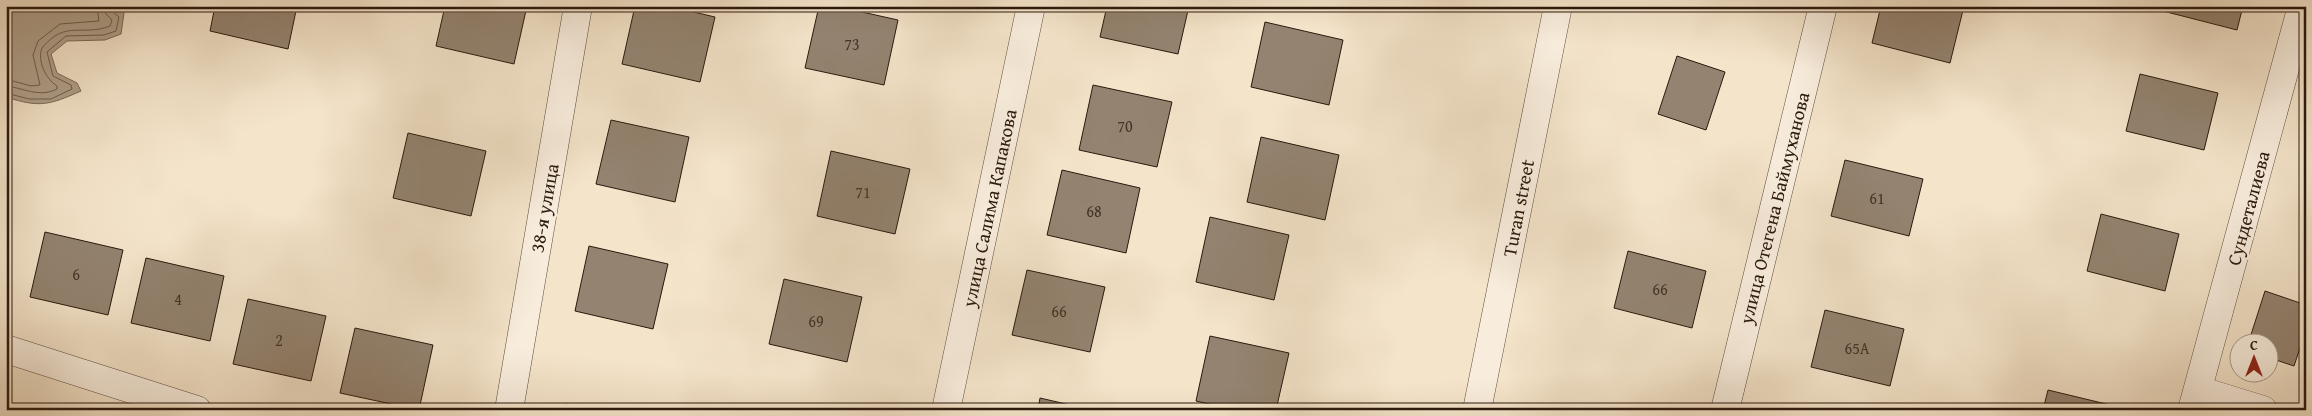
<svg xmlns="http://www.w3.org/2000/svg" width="2312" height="416" font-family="'Gentium Book Plus',serif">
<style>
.water{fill:#af9f8a;stroke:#7a6958}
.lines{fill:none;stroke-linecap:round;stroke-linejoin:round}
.shore{stroke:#6c5c4c;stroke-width:1}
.building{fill:#938370;stroke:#2a190e}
.minor-casing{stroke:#5c4c3d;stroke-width:29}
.minor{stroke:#f8eddd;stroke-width:28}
.labels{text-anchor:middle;stroke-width:5;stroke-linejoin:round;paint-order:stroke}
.number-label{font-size:16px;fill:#443426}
.street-label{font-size:19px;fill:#2a190e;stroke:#f8eddd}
</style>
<rect width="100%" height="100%" fill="#f4e4ca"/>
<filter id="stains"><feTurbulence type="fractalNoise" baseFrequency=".004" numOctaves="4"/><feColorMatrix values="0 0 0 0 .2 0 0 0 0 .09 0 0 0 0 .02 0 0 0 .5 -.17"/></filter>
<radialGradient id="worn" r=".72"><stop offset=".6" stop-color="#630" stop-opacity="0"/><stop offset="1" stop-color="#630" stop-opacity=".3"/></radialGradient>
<!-- water -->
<path class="water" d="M6,6H112L124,13L121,34L105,40L67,41L51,54L57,73L77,83L81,91C49,105 40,108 6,97Z"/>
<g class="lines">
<!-- shore -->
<g class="shore">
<path d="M6,79L31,86L40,85L33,55L38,41L60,24L99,21L97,6"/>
<path d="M6,86C24,88 39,98 57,89V86C46,79 37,61 42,48C66,19 82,37 110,26L112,20L106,14L104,6"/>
<path d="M6,93L29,99H51L72,89L71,85L53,76L47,52L66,36L104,35L116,31L119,17L112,11L111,6"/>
</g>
</g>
<!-- building -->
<g class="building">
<path d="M215,6H297L288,49L210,31Z"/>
<path d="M445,6H527L514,64L436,46Z"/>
<path d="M635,6H668L715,17L700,82L622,64Z"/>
<path d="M819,6H835L898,20L884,85L805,68Z"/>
<path d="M1107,6H1189L1178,54L1100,37Z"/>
<path d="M1881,6H1964L1950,63L1872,43Z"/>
<path d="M2160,6H2243L2237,30L2159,10Z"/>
<path d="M1265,22L1343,40L1329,105L1251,87Z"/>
<path d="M1677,56L1725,72L1706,130L1658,114Z"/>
<path d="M2140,74L2218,93L2204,150L2126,131Z"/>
<path d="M1093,85L1172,102L1157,167L1079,150Z"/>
<path d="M611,120L689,137L675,202L596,184Z"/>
<path d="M408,133L486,151L471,216L393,198Z"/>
<path d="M1261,137L1339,155L1325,220L1247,202Z"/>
<path d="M831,151L910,169L895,234L817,216Z"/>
<path d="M1845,160L1923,179L1909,236L1831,216Z"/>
<path d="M1062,170L1140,188L1126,253L1047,235Z"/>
<path d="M2101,214L2179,234L2165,291L2087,271Z"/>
<path d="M1210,217L1289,235L1274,300L1196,282Z"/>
<path d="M45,232L123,250L108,315L30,297Z"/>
<path d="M589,246L668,264L653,329L575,311Z"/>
<path d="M1628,251L1706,271L1692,328L1614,308Z"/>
<path d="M146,258L224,276L210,341L131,323Z"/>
<path d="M1027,270L1105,287L1090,352L1012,335Z"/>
<path d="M784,279L862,297L847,362L769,344Z"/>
<path d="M2265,291L2306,305V330L2294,366L2270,358V344H2248Z"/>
<path d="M248,299L326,316L311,381L233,364Z"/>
<path d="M1825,310L1904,329L1890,386L1811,367Z"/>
<path d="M355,328L433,345L419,410L340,393Z"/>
<path d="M1210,336L1289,353L1276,410H1235L1196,401Z"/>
<path d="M2048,390L2127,409L2126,410H2043Z"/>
<path d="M1040,398L1092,410H1038Z"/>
<path d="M566,404L591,410H565Z"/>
</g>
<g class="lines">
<defs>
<g id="minor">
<path d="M6,349L197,410"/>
<path d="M2198,390L2263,410"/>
<path d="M509,410L578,6"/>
<path d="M946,410L1031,6"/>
<path d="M1477,410L1558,6"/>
<path d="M1725,410L1823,6"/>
<path d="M2192,410L2302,6"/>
</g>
</defs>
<!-- minor casing -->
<use href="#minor" class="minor-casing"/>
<!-- minor -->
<use href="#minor" class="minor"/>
</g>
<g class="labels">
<!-- number labels -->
<g class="number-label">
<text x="852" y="50">73</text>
<text x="1125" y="132">70</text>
<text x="863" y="198">71</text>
<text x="1877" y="204">61</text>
<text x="1094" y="217">68</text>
<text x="76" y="280">6</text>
<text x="1660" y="295">66</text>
<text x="178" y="305">4</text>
<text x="1059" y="317">66</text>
<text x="816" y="327">69</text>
<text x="279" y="346">2</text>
<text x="1857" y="354">65А</text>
</g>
<!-- street labels -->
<g class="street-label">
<text transform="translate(544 208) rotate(-80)" y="7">38-я улица</text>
<text transform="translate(989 208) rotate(-78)" y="7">улица Салима Капакова</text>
<text transform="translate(1518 208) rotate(-79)" y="7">Turan street</text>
<text transform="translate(1774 208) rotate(-76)" y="7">улица Отегена Баймуханова</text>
<text transform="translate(2248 208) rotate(-75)" y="7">Сундеталиева</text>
</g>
</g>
<!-- margin -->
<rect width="2312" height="416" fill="none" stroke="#f4e4ca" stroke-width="25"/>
<rect x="8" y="8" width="2297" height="401" fill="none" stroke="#2a190e" stroke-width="2.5"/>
<rect x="12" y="12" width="2287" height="391" fill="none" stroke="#2a190e"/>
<!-- north arrow -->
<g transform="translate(2254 358)"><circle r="24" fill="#f8eddd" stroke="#a6988a"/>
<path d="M0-4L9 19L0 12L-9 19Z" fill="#8f2418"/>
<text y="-8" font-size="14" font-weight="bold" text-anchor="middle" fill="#2a190e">С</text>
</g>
<rect width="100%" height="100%" filter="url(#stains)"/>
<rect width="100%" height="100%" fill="url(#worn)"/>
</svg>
